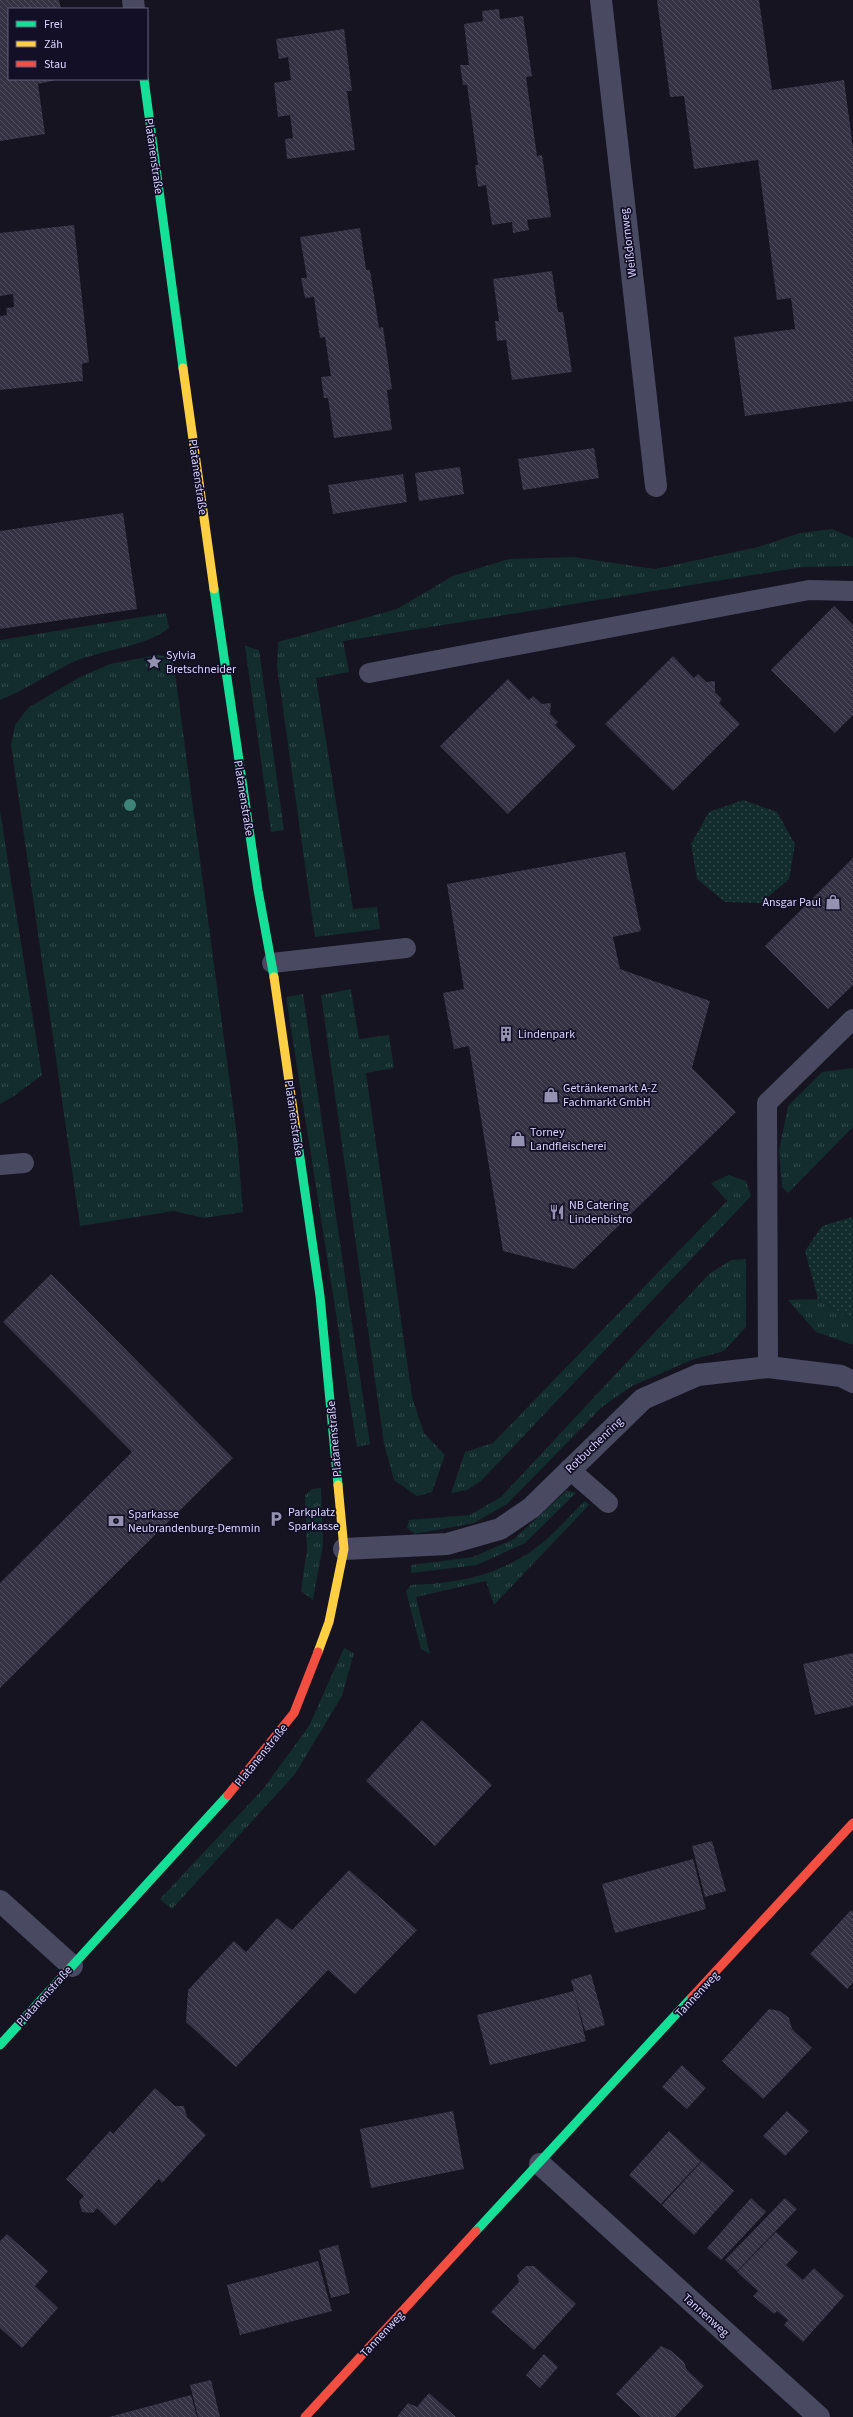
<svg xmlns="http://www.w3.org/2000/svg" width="853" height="2417" font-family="'Source Sans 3',sans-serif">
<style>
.grass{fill:url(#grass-tufts)}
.park{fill:url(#park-dots)}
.building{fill:url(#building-back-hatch)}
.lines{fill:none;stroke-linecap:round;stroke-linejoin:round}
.lane{stroke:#4a4962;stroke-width:20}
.street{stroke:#4a4962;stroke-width:22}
.fast{stroke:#16e098;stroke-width:9}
.slow{stroke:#ffcf43;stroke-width:9}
.jam{stroke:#f24e42;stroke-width:9}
.tree{fill:#3e8478}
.labels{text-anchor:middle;stroke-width:3.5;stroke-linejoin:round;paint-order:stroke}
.street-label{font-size:12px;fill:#d9d4ff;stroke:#130f26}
.poi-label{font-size:12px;fill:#d9d4ff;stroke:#130f26;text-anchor:start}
</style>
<defs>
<pattern id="grass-tufts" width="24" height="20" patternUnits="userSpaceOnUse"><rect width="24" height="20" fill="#132c2d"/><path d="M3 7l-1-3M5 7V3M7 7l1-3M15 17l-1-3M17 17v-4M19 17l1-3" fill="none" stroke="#354a4c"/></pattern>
<pattern id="park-dots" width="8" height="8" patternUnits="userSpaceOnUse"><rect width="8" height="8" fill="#132c2d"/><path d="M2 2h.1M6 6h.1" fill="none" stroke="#354a4c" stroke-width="1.8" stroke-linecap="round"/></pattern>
<pattern id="building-back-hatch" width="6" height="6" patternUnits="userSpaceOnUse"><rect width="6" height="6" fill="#343243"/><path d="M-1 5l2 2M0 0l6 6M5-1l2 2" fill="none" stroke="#514f5f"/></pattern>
</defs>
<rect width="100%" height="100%" fill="#161421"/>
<!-- grass -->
<g class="grass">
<path d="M832,529L853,538V566L803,567L343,641L349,672L316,678L353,909L377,907L380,929L315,937L277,666L278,642L397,609L453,576L509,559L573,557L655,569L758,547L800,533Z"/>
<path d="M166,613L169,628C143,648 102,649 71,663C47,675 25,690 0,700V640Z"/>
<path d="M245,646L259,650L284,830L271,832Z"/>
<path d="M157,655L168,657L174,665L237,1136L243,1212L204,1218L174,1211L80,1226L11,745L15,725L28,708L78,678L110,664Z"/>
<path d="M0,811L42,1075L14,1096L0,1104Z"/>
<path d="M351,989L359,1039L389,1035L394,1068L366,1073L412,1397L424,1433L445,1455L432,1492L417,1496L394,1480L384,1444L321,995Z"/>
<path d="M303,994L370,1444L357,1447L286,997Z"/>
<path d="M853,1068V1127L788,1193L782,1187L779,1151L788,1106L822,1072Z"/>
<path d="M729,1175L746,1181L751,1196L481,1481L467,1490L451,1493L465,1452L493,1443L727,1201L711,1183Z"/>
<path d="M746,1259V1327L724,1351L694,1359L632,1386L603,1406L507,1504L474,1523L415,1534L407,1528L409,1520L470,1515L501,1497L709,1274L731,1260Z"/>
<path d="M818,1299L853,1320V1345L816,1332L788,1300Z"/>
<path d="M321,1488L323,1545L313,1600L301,1591L307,1549L305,1495L312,1489Z"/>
<path d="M567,1490L576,1493L525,1543L477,1565L411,1573V1565L473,1557L514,1539Z"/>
<path d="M585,1501L589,1505L494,1605L486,1581L416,1597L430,1654L421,1649L406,1591L411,1585C459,1583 493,1577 533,1550C552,1537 569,1516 585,1501Z"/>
<path d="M344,1648L354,1653L342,1696L295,1774L172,1909L160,1899L263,1789L309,1726Z"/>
</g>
<!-- park -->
<g class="park">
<path d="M743,800L777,812L795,844L789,879L761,903L725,902L697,879L691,844L709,812Z"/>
<path d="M853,1217V1320L818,1299L805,1251L822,1226Z"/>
</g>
<!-- building -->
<g class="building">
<path d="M0,0H59L61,9H9V79H61L38,84L45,134L0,141Z"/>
<path d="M657,0H759L772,90L844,80L853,148V401L745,416L734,337L795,329L791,298L777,300L758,160L694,169L684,96L670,97Z"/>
<path d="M499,9L500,19L523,16L532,76L526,77L537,156L542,155L551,217L527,220L529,230L513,233L512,222L492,225L486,185L478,187L475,165H478L467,85H463L460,65H469L464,24L483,21L482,11Z"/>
<path d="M344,29L352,91H347L355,150L287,159L285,139L293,138L290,115L278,117L274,83L291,80L288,57L279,59L276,39Z"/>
<path d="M74,225L89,362L82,364L83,381L0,390V316L7,315L6,308L14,307L13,294L0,296V233Z"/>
<path d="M360,228L366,270H370L379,328L383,327L392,389L387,390L392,430L334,438L328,398H324L321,377L331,376L325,337L320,338L314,297L305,298L301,278H307L300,237Z"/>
<path d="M552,271L558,312H563L572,372L512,380L506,340L497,341L495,321H499L493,279Z"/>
<path d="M594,448L599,478L523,490L518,459Z"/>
<path d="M460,467L464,494L419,501L415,473Z"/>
<path d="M403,474L407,502L333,514L328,485Z"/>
<path d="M123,513L137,609L0,629V531Z"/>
<path d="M834,606L853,625V715L835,733L771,670Z"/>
<path d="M673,656L694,678L698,674L706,682L715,681V692L722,699L719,703L740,724L673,791L605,724Z"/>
<path d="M508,679L529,700L533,696L542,704L551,703L550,714L558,722L555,725L576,746L508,814L440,746Z"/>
<path d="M625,852L641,931L613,937L620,969L710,1001L692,1068L736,1112L574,1269L503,1251L469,1046L454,1049L443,993L464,989L447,884Z"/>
<path d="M853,858V985L828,1009L765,946Z"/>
<path d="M51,1274L233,1458L0,1688V1583L132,1452L3,1322Z"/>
<path d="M853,1653V1706L815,1715L803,1664Z"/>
<path d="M422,1720L492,1785L435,1846L366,1781Z"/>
<path d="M712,1841L726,1891L705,1897L692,1846Z"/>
<path d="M693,1859L706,1909L615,1933L602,1884Z"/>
<path d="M349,1870L417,1930L355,1994L328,1970L236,2067L186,2022L188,1990L234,1941L246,1952L277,1918L292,1930Z"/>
<path d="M851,1910L853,1912V1983L847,1989L810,1954Z"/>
<path d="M591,1974L605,2025L585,2031L571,1980Z"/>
<path d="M574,1991L586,2041L490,2065L477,2015Z"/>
<path d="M769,2009L780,2011L789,2018L792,2029L812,2048L763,2099L722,2061Z"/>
<path d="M682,2065L706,2088L687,2109L662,2087Z"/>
<path d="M155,2088L175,2106H184L187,2117L206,2135L162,2183L159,2179L115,2226L97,2208L93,2213L82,2212L79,2201L84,2196L66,2179L110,2131L113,2134Z"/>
<path d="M453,2111L464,2169L371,2188L360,2129Z"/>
<path d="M787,2111L809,2131L785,2156L763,2136Z"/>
<path d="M669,2131L701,2161L661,2204L629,2175Z"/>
<path d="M702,2161L734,2191L694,2235L662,2205Z"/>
<path d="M751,2198L766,2212L721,2260L707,2248Z"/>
<path d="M785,2198L797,2209L737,2271L725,2260Z"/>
<path d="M776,2232L798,2252L786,2265L803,2280L814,2268L844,2296L803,2342L784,2325L788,2320L777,2311L774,2314L753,2296L758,2291L737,2272Z"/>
<path d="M7,2234L48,2271L35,2286L58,2308L22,2348L0,2328V2241Z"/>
<path d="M338,2245L350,2293L331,2298L319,2250Z"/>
<path d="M318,2261L332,2311L240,2335L227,2285Z"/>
<path d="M526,2266H534L576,2304L534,2350L491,2312L519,2282L517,2275Z"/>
<path d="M661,2346L670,2350L684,2362L687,2370L704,2386L675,2417H641L616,2394Z"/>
<path d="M544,2354L558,2367L540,2388L526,2375Z"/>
<path d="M211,2380L220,2417H198L190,2385Z"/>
<path d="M429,2393L456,2417H397L408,2403L417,2407Z"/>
<path d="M191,2395L197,2417H109Z"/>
</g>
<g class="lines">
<!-- lane -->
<g class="lane">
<path d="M369,673L809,590L853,591"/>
<path d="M272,963L406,948"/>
<path d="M0,1165L24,1163"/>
<path d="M768,1367L767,1103L853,1019"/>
<path d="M569,1469L608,1503"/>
</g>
<!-- street -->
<g class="street">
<path d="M133,0L134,9"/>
<path d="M601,0L656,486"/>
<path d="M344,1549L447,1544L500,1529L531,1508L643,1399L698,1375L768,1367L841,1376L853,1382"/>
<path d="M0,1901L72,1966"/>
<path d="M540,2164L819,2417"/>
</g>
<!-- fast -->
<g class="fast">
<path d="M144,79L183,368"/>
<path d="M214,589L258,890L274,977"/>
<path d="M296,1130L320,1296L338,1485"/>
<path d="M0,2045L228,1795"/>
<path d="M476,2231L692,1997"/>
</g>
<!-- slow -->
<g class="slow">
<path d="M183,368L214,589"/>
<path d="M274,977L296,1130"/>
<path d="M318,1652L329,1622L344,1549L338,1485"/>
</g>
<!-- jam -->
<g class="jam">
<path d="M228,1795L294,1713L318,1652"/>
<path d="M692,1997L853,1823"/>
<path d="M305,2417L476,2231"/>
</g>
</g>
<!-- trees -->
<circle class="tree" cx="130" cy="805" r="6"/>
<!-- icons -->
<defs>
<symbol id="sight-bare" viewBox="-9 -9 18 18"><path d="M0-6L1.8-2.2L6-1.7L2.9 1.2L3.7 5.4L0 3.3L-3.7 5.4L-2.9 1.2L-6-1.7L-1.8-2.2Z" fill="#9591b1" stroke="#130f26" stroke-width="2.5" paint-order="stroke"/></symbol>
<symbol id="shop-bare" viewBox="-9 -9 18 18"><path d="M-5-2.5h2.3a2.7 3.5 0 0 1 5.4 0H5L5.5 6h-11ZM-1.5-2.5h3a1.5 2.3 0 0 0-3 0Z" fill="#9591b1" stroke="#130f26" stroke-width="2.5" paint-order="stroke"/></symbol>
<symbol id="building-bare" viewBox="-9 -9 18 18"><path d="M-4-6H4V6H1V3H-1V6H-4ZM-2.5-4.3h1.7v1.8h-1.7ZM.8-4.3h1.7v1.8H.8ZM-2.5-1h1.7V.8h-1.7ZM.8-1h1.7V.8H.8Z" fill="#9591b1" stroke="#130f26" stroke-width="2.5" paint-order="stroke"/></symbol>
<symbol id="restaurant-bare" viewBox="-9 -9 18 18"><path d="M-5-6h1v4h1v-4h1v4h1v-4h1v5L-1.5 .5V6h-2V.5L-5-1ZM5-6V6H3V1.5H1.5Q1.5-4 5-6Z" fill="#9591b1" stroke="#130f26" stroke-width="2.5" paint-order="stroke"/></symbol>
<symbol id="parking-bare" viewBox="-9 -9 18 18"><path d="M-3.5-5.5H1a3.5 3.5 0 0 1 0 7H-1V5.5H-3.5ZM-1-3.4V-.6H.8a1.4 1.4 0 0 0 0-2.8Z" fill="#9591b1" stroke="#130f26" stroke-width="2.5" paint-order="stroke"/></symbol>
<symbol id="bank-bare" viewBox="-9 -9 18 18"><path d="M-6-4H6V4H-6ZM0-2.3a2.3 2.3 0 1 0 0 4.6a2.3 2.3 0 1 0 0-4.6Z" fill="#9591b1" stroke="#130f26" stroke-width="2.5" paint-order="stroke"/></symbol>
</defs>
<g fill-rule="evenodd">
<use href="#sight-bare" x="143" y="651" width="22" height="22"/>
<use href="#shop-bare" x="822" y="891" width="22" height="22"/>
<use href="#building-bare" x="495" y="1023" width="22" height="22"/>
<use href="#shop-bare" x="540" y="1084" width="22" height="22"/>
<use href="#shop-bare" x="507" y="1128" width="22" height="22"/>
<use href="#restaurant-bare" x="546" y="1201" width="22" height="22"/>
<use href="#parking-bare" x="265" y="1508" width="22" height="22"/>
<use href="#bank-bare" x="105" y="1510" width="22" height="22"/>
</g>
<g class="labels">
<!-- street labels -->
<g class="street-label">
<text transform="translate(154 156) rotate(82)" y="4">Platanenstraße</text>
<text transform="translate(628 243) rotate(-97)" y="4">Weißdornweg</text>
<text transform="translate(198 477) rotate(82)" y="4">Platanenstraße</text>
<text transform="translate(244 798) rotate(81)" y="4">Platanenstraße</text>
<text transform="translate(294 1118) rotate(82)" y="4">Platanenstraße</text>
<text transform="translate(334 1439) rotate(-95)" y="4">Platanenstraße</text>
<text transform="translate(594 1445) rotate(-44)" y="4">Rotbuchenring</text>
<text transform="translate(261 1755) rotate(-51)" y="4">Platanenstraße</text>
<text transform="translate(697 1994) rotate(-47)" y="4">Tannenweg</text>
<text transform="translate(44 1996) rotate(-48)" y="4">Platanenstraße</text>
<text transform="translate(706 2315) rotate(42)" y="4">Tannenweg</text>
<text transform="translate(382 2334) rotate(-47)" y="4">Tannenweg</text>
</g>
<!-- poi labels -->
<g class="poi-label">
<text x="166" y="659">Sylvia<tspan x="166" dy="14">Bretschneider</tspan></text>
<text x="821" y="906" text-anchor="end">Ansgar Paul</text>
<text x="518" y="1038">Lindenpark</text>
<text x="563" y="1092">Getränkemarkt A-Z<tspan x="563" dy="14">Fachmarkt GmbH</tspan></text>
<text x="530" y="1136">Torney<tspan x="530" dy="14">Landfleischerei</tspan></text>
<text x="569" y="1209">NB Catering<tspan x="569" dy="14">Lindenbistro</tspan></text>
<text x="288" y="1516">Parkplatz<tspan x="288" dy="14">Sparkasse</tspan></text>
<text x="128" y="1518">Sparkasse<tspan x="128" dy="14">Neubrandenburg-Demmin</tspan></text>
</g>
</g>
<!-- legend -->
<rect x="8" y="8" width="140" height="72" fill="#130f26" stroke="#625e7d"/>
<rect x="16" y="21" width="20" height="6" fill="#16e098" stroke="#625e7d"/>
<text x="44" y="28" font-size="12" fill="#d9d4ff">Frei</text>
<rect x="16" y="41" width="20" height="6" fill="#ffcf43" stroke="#625e7d"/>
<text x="44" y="48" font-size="12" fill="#d9d4ff">Zäh</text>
<rect x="16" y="61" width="20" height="6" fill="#f24e42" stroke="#625e7d"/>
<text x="44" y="68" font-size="12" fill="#d9d4ff">Stau</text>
</svg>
